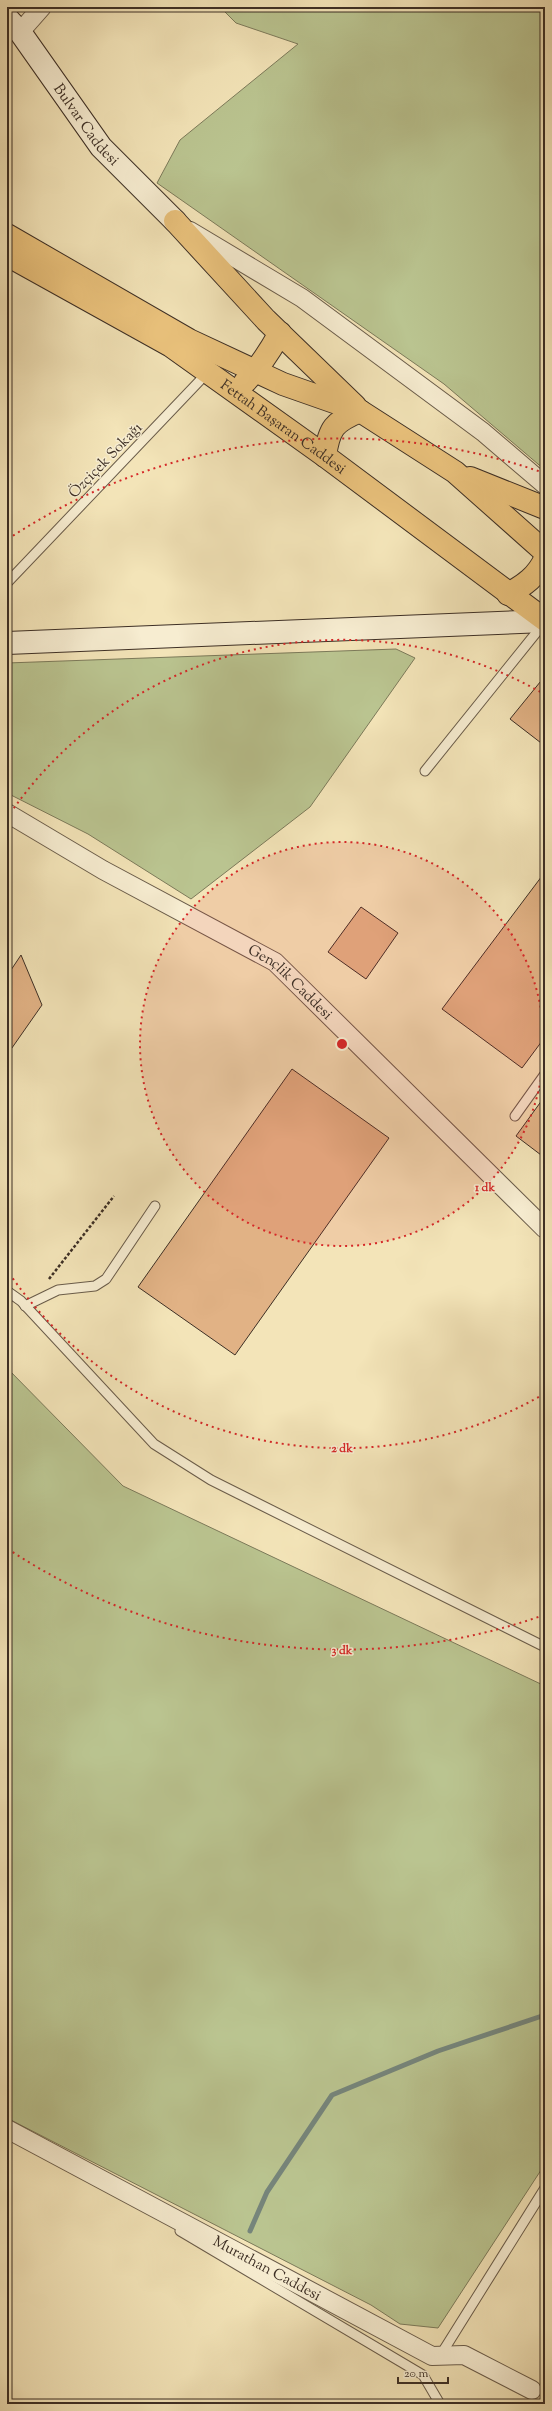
<svg xmlns="http://www.w3.org/2000/svg" width="552" height="2411" font-family="'Sorts Mill Goudy',serif">
<style>
.green{fill:#bac490;stroke:#7c7a5a}
.lines{fill:none;stroke-linecap:round;stroke-linejoin:round}
.stream{stroke:#76857b;stroke-width:5}
.building{fill:#e1b285;stroke:#3d2f25}
.lane-casing{stroke:#6a5c4a;stroke-width:11}
.street-casing{stroke:#6a5c4a;stroke-width:20}
.secondary-casing{stroke:#3d2f25;stroke-width:24}
.primary-casing{stroke:#3d2f25;stroke-width:24}
.path{stroke:#3d2f25;stroke-width:2.5;stroke-dasharray:3 2;stroke-linecap:butt}
.lane{stroke:#f7edd1;stroke-width:9}
.street{stroke:#f7edd1;stroke-width:18}
.secondary{stroke:#f7edd1;stroke-width:22}
.primary{stroke:#eac27c;stroke-width:22}
.ring{fill:none;stroke:#d62828;stroke-width:2;stroke-dasharray:2 4}
.labels{text-anchor:middle;stroke-width:3;stroke-linejoin:round;paint-order:stroke}
.street-label{font-size:15px;fill:#3d2f25;stroke:#f7edd1}
.centre{fill:#d62828;stroke:#f7edd1;stroke-width:2}
.ring-label{font-size:12px;text-anchor:middle;font-weight:bold;fill:#d62828;stroke:#f7edd1;stroke-width:3;stroke-linejoin:round;paint-order:stroke}
</style>
<rect width="100%" height="100%" fill="#f3e4b8"/>
<filter id="stains"><feTurbulence type="fractalNoise" baseFrequency=".005" numOctaves="4"/><feColorMatrix values="0 0 0 0 .2 0 0 0 0 .09 0 0 0 0 .02 0 0 0 .5 -.17"/></filter>
<radialGradient id="worn" r=".72"><stop offset=".6" stop-color="#630" stop-opacity="0"/><stop offset="1" stop-color="#630" stop-opacity=".3"/></radialGradient>
<!-- green -->
<g class="green">
<path d="M220,7H545V470L444,384L157,183L180,140L298,44L236,23Z"/>
<path d="M396,649L415,658L310,807L191,899L88,834L7,793V663Z"/>
<path d="M7,1368L123,1486L545,1686V2164L438,2328L400,2324L371,2305L7,2118Z"/>
</g>
<g class="lines">
<!-- stream -->
<path class="stream" d="M250,2231L267,2192L332,2095L438,2051L545,2015"/>
</g>
<!-- building -->
<g class="building">
<path d="M545,676V746L510,719Z"/>
<path d="M545,872V1037L522,1068L442,1009Z"/>
<path d="M361,907L398,933L366,979L328,952Z"/>
<path d="M21,955L42,1005L7,1055V976Z"/>
<path d="M292,1069L389,1138L235,1355L138,1287Z"/>
<path d="M545,1096V1158L516,1136Z"/>
</g>
<g class="lines">
<defs>
<g id="lane">
<path d="M7,583L208,372"/>
<path d="M425,771L544,623"/>
<path d="M515,1116L545,1074"/>
<path d="M7,1291L21,1301L154,1444L211,1480L545,1647"/>
<path d="M25,1306L58,1290L95,1286L106,1279L155,1206"/>
<path d="M180,2231L423,2375L440,2404"/>
<path d="M440,2356L545,2188"/>
</g>
<g id="street">
<path d="M20,32L42,7"/>
<path d="M190,231L302,298L483,432L545,485"/>
<path id="s1" d="M7,813L103,870L275,962L545,1229"/>
<path id="s2" d="M7,2129L432,2356L464,2355L532,2390"/>
</g>
<g id="secondary">
<path id="s3" d="M7,18L20,32L101,147L175,221"/>
<path d="M7,643L545,621"/>
</g>
<g id="primary">
<path d="M175,221L266,320L355,406"/>
<path d="M7,235L189,340L283,384L360,411L455,472L545,552"/>
<path id="s4" d="M7,255L171,346L325,456L545,620"/>
<path d="M245,382C258,369 271,349 280,333"/>
<path d="M325,456C329,428 334,422 360,411"/>
<path d="M470,478L545,508"/>
<path d="M508,594C525,585 537,576 545,559"/>
</g>
</defs>
<!-- lane casing -->
<use href="#lane" class="lane-casing"/>
<!-- street casing -->
<use href="#street" class="street-casing"/>
<!-- secondary casing -->
<use href="#secondary" class="secondary-casing"/>
<!-- primary casing -->
<use href="#primary" class="primary-casing"/>
<!-- path -->
<path class="path" d="M49,1279L114,1196"/>
<!-- lane -->
<use href="#lane" class="lane"/>
<!-- street -->
<use href="#street" class="street"/>
<!-- secondary -->
<use href="#secondary" class="secondary"/>
<!-- primary -->
<use href="#primary" class="primary"/>
</g>
<!-- distance rings -->
<circle cx="342" cy="1044" r="202" fill="#d62828" fill-opacity=".12"/>
<g class="ring">
<circle cx="342" cy="1044" r="202"/>
<path d="M544 1394A404 404 0 0 1 7 1270M7 818A404 404 0 0 1 544 694"/>
<path d="M544 1615A606 606 0 0 1 8 1549M8 539A606 606 0 0 1 544 473"/>
</g>
<g class="labels">
<!-- street labels -->
<g class="street-label">
<text dy="5" stroke="none"><textPath href="#s3" startOffset="133">Bulvar Caddesi</textPath></text>
<text dy="5" stroke="none"><textPath href="#s4" startOffset="326">Fettah Başaran Caddesi</textPath></text>
<text transform="translate(105 460) rotate(-46)" y="5">Özçiçek Sokağı</text>
<text dy="5" stroke="none"><textPath href="#s1" startOffset="331">Gençlik Caddesi</textPath></text>
<text dy="5" stroke="none"><textPath href="#s2" startOffset="295">Murathan Caddesi</textPath></text>
</g>
</g>
<circle cx="342" cy="1044" r="6" class="centre"/>
<g class="ring-label">
<text x="485" y="1191">1 dk</text>
<text x="342" y="1452">2 dk</text>
<text x="342" y="1654">3 dk</text>
</g>
<!-- margin -->
<rect width="552" height="2411" fill="none" stroke="#f3e4b8" stroke-width="24"/>
<rect x="8" y="8" width="536" height="2395" fill="none" stroke="#3d2f25" stroke-width="2"/>
<rect x="12" y="12" width="528" height="2387" fill="none" stroke="#3d2f25"/>
<!-- scale -->
<path d="M398 2377v6h50v-6" fill="none" stroke="#3d2f25" stroke-width="2"/>
<text x="404" y="2377" font-size="12" fill="#3d2f25" stroke="#f7edd1" stroke-width="3" paint-order="stroke">20 m</text>
<rect width="100%" height="100%" filter="url(#stains)"/>
<rect width="100%" height="100%" fill="url(#worn)"/>
</svg>
